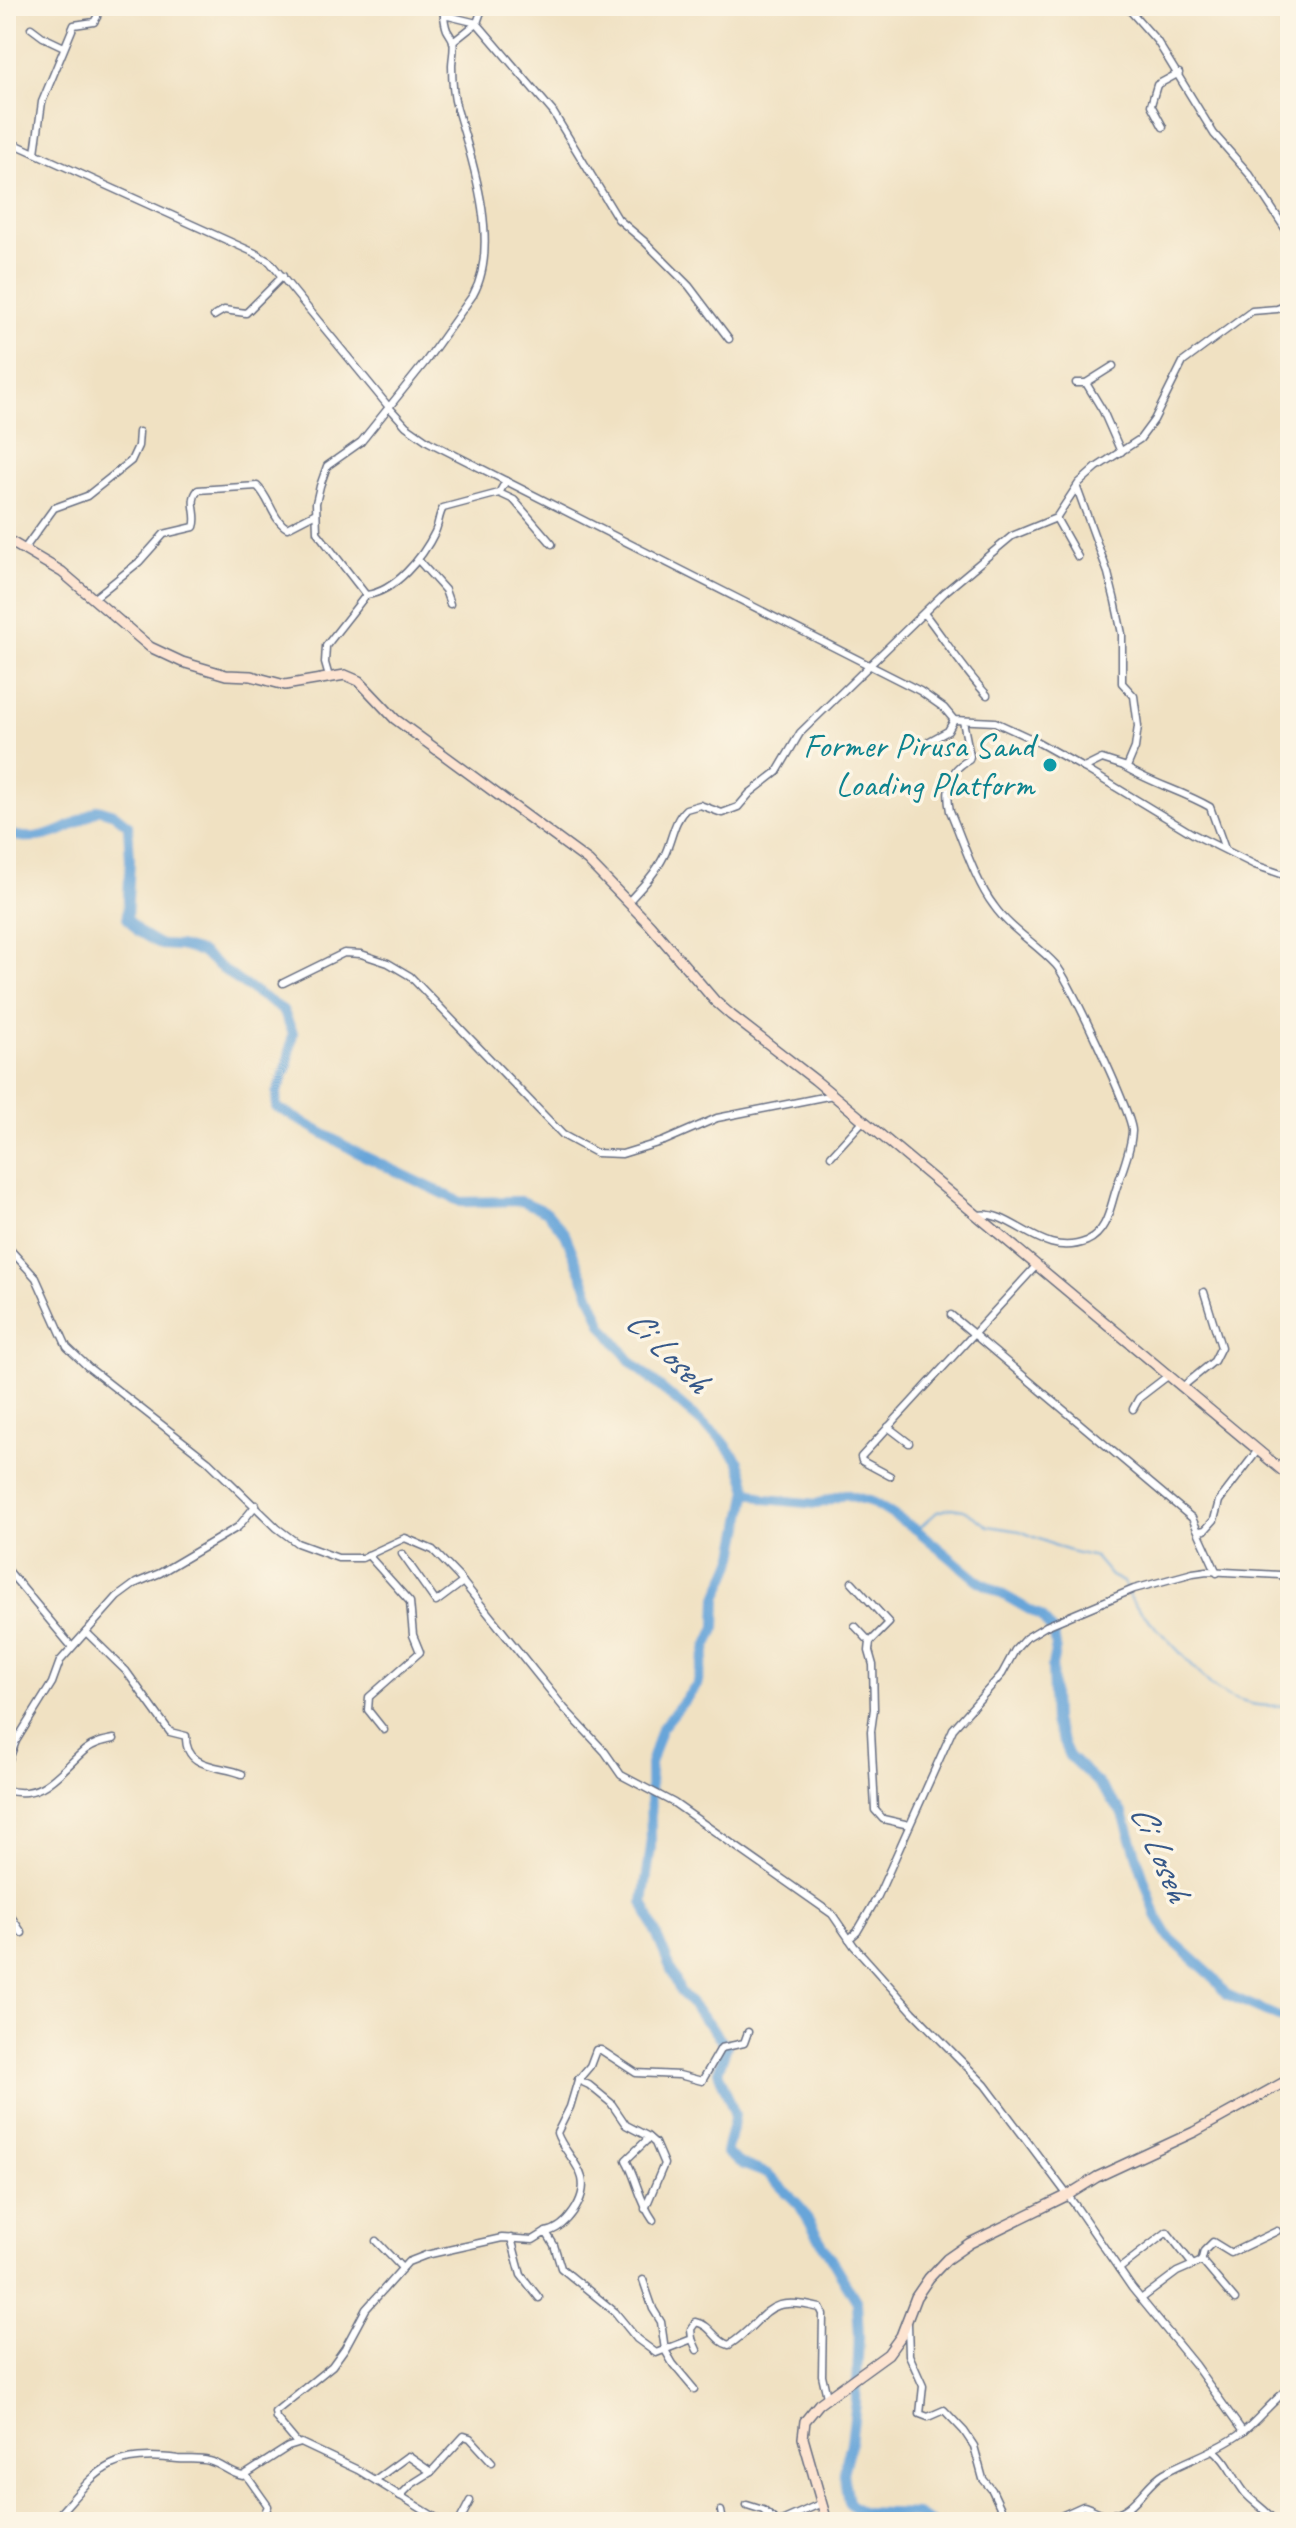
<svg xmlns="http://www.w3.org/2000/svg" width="1296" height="2528" font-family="Caveat,sans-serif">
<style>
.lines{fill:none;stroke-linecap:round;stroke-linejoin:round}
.stream{stroke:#67a5d9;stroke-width:2}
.river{stroke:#67a5d9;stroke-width:10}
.street-casing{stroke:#666d81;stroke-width:9}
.secondary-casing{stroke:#666d81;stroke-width:12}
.street{stroke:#fff;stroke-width:6}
.secondary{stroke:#fde4d1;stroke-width:9}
.culture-dot{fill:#0f9aa8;stroke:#fcf5e5;stroke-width:3}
.labels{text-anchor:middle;stroke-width:7;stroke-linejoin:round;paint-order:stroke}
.culture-label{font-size:34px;fill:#0d838f;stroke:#fcf5e5;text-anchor:end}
.water-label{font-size:36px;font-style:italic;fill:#365889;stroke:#fcf5e5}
</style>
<rect width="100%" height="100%" fill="#fcf5e5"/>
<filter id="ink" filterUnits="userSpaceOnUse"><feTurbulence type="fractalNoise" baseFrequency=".0125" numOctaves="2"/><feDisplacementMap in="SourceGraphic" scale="16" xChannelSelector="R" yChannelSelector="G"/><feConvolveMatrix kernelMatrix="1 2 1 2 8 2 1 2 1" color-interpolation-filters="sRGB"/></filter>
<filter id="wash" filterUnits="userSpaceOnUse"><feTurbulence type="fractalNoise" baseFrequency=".006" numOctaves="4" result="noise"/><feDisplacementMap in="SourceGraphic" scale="32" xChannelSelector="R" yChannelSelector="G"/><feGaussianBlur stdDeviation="1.8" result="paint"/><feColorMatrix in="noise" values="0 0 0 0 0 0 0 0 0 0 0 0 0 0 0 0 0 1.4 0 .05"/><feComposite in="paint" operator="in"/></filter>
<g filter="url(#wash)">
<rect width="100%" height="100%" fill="#f0e1c2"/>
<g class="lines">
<!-- stream -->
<path class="stream" d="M917,1530L937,1512L951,1508L964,1510L988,1526L1020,1531L1066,1550L1095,1557L1111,1576L1123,1582L1133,1603L1211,1685C1235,1704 1260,1708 1290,1705"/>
<!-- river -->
<g class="river">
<path d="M6,833C41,846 70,828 98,809L114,814L128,825L130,860L127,918L139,932L161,945L179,946L201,952L238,981L283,1010L293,1033L287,1067L277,1092L276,1107L360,1154L461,1202L522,1201L547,1212L565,1234L603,1326L631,1362L723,1441L739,1462L748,1490L765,1499L817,1504L845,1494L872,1502L917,1530L977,1580L1042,1617L1054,1634L1056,1647L1052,1666L1054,1722L1069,1756L1098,1783L1123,1814L1156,1915L1169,1937L1212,1976L1226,1994L1290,2022"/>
<path d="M748,1490L735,1556L717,1598L716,1627L707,1647L697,1685L661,1729L650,1764L651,1847L643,1902L680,1991L727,2046L718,2071L735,2115L726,2153L739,2163L768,2174L799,2205L857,2302L859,2335L856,2403L851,2442L843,2473L848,2502L860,2512L916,2514L931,2522"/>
</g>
</g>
</g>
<g filter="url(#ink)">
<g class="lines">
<defs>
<g id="street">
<path d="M1126,6L1157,41L1214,134L1250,175L1290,236"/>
<path d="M444,15L477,23L553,112L618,219L645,242L689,286L729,339"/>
<path d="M31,28L43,37L64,47"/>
<path d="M453,42L477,23L483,6"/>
<path d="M1163,127L1151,105L1157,85L1179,73"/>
<path d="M6,140L255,253L270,262L388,406L406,426L429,442L920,691L944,708L954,720L995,722L1034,740L1084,768L1193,834L1255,865L1290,877"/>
<path d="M35,153L42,102L74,25L94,22L97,17L98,6"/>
<path d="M214,316L224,310L246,313L283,276"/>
<path d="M1076,383H1086L1113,366"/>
<path d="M1086,383L1103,411L1121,452"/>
<path d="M1077,488L1108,573L1115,601L1122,634V683L1134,696L1138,726L1135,748L1127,767L1102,759L1084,768"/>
<path d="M499,493L514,500L552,544"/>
<path d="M1056,518L1078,557"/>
<path d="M25,548L54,508L87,496L131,461L138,446L139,432"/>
<path d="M419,561L445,590L450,604"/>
<path d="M366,595C395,592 423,557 435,532C439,524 438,516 443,508L499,493L506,481"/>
<path d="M93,599L139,562L164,534L194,527C199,514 188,502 198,490L257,486C270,498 272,519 287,528L316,513"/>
<path d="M924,613C945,640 963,669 987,695"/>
<path d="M329,677L325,663L326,646L366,595L317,532L316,503L320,486L327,466L361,442L426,361L473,295C501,245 472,159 457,109C453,95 452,80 452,66C452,58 455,48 453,41C452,37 449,34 447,30C444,23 444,14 443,6"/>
<path d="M963,721L970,756L969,760C947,770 946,791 950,811C963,841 975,881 994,906C1010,929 1037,944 1056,965C1069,980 1132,1114 1132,1131C1131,1152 1120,1175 1114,1196C1109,1213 1105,1233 1087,1241C1041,1260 1012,1209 978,1215"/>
<path d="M926,743L948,731L954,720"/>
<path d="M1125,767C1153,784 1182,791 1210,807L1225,849"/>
<path d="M628,902C641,888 655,874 664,856C672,841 673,821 686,809L700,805L722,813L738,807L750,793L777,772L800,733L945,592L1012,536L1056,518L1079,483L1097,467L1140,439L1154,420L1183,362L1252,311L1277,309L1290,304"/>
<path d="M283,983L344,953L361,954L388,963L410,976L563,1135L596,1153L622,1154L664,1141L717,1118L833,1095"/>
<path d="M831,1156L863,1121"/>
<path d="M6,1245L36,1278L67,1347L88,1367L208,1461L277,1528L297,1543L338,1558H362L405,1538L433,1550L458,1576L564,1708L605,1752L621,1775L674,1803L832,1914L854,1946L913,2012L985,2085L1075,2205L1132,2288L1195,2365L1243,2432"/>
<path d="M951,1315L1192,1518L1217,1573"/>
<path d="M1182,1387L1214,1361L1221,1347L1204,1292"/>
<path d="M1133,1409L1139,1398L1169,1375"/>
<path d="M888,1427L909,1443"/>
<path d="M890,1476L862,1461L861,1457L1036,1266"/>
<path d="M1200,1531L1205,1530L1214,1520L1219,1501L1258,1450"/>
<path d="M402,1554L436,1602L463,1582"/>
<path d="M368,1555L410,1602L413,1635L420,1652L369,1697L368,1710L384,1730"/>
<path d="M6,1568L72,1647"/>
<path d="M852,1582L889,1623L870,1642"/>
<path d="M855,1626L870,1642L869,1651L873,1665L874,1709L871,1731L875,1810L883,1819L909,1825"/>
<path d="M86,1632L126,1671L170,1732L186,1736C185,1770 221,1765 242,1774"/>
<path d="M6,1767L16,1741L52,1683L60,1661L117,1597L136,1583L160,1573L238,1527L256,1505"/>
<path d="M6,1790C43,1801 60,1771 85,1750C94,1743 103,1741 114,1739"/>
<path d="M6,1909L22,1933"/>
<path d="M849,1939L857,1932L878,1896L953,1729L1002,1674L1015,1650L1026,1638L1046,1626L1134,1589L1193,1573L1207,1571L1280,1575L1290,1579"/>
<path d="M578,2080L589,2085L611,2103L626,2125L647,2136L655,2143L664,2164L645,2209"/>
<path d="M649,2138L626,2160C637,2179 639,2201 653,2220"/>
<path d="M546,2232C566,2229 587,2199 582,2178C578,2162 562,2149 557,2133L570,2107L578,2080L590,2066L596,2050H601L636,2073L679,2075L702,2081L721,2048L744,2043L748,2032"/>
<path d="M511,2238L521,2275L539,2298"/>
<path d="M376,2241L402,2268"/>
<path d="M1201,2262L1204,2251L1213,2242L1231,2253L1277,2231"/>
<path d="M1119,2269L1167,2232L1193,2265"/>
<path d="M643,2280L653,2309L661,2322L665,2350L673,2364L694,2389"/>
<path d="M1141,2299L1177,2272L1202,2261L1235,2300"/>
<path d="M908,2324L909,2355L923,2386L920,2414L928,2417L944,2410L964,2431L974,2446L983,2479L992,2490L1007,2522"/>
<path d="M692,2339L697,2350"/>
<path d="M297,2443L276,2418L275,2412L332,2366L345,2348L366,2309L408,2262L426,2255L502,2238L533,2240L546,2232L554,2245L561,2268L615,2312L637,2339L656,2353L692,2339L691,2329L696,2322C712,2325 715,2342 729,2345C769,2319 762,2293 820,2308L823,2314L822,2375L827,2397"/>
<path d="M1214,2450C1229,2462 1234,2480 1246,2494C1255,2504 1267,2510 1275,2522"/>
<path d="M246,2475L268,2506L261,2522"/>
<path d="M375,2480L408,2456L431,2472L464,2436L470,2438L492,2462"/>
<path d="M400,2496L412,2484L431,2472"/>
<path d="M747,2505L763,2510L777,2522"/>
<path d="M721,2511L723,2522"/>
<path d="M52,2522C97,2473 105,2450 178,2459C188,2460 199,2458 209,2461C222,2464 230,2474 243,2476L288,2447L301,2443L358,2470L443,2522"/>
<path d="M459,2522L470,2501"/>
<path d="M779,2522L822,2503"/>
<path d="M1009,2522L1020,2517L1052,2520L1083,2506C1093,2508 1101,2516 1112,2514C1135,2511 1145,2484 1164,2473C1189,2459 1217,2451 1240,2434C1258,2421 1271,2401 1290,2388"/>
</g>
<g id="secondary">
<path d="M6,539L62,572L150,647L182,662L226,675L251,676L285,685L345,675L359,681L395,719L588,861L650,925L715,1001L731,1015L815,1080L1290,1477"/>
<path d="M827,2522L803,2438L805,2421L819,2404L888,2354L901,2336L916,2297L929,2278L947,2259L970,2243L1068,2195L1097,2177L1194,2132L1290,2079"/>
</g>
</defs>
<!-- street casing -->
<use href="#street" class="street-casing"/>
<!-- secondary casing -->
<use href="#secondary" class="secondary-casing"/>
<!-- street -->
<use href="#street" class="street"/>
<!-- secondary -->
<use href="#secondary" class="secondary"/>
</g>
</g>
<!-- markers -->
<circle class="culture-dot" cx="1050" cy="765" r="8"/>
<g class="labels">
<!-- culture labels -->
<g class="culture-label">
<text x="1034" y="757">Former Pirusa Sand<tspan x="1034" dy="39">Loading Platform</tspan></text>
</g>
<!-- water labels -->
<g class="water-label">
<text transform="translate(669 1350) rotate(45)" y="13">Ci Loseh</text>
<text transform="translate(1162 1852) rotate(67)" y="13">Ci Loseh</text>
</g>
</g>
<!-- margin -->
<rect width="1296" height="2528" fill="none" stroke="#fcf5e5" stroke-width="32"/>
</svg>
